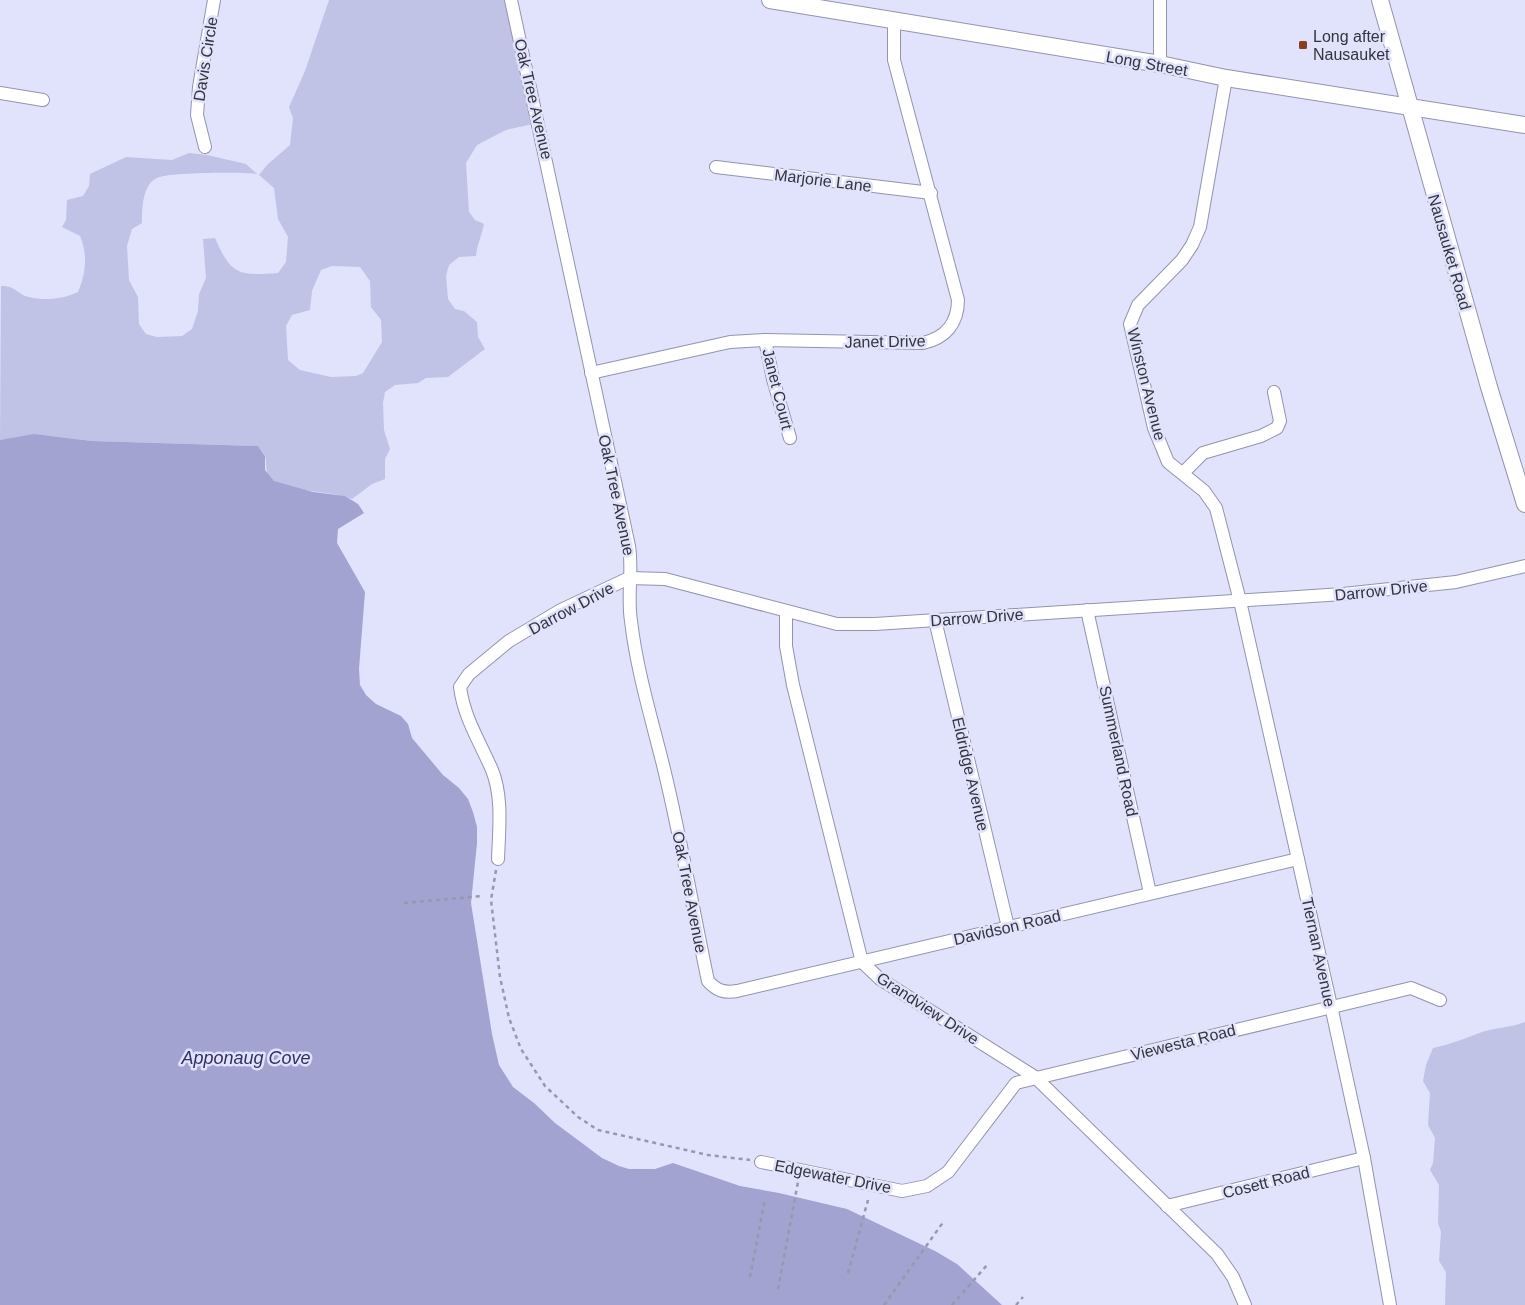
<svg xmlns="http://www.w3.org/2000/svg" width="1525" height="1305" font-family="Helvetica,sans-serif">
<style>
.green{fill:#c1c3e6;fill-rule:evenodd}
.water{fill:#a2a3d0}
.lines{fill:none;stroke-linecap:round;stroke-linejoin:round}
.minor-casing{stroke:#9394ac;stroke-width:14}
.tertiary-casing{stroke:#9394ac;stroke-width:18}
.path{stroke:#9798ab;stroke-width:2.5;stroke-dasharray:4 4;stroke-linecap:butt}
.minor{stroke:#fff;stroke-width:12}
.tertiary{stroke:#fff;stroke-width:16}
.poi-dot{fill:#87411c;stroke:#e1e2fc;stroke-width:2}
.labels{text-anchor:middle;stroke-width:5;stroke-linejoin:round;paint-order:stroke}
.poi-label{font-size:16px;fill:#33343e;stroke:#e1e2fc;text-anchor:start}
.street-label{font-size:16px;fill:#33343e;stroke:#e1e2fc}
.water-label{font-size:18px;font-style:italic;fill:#332f67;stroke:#e1e2fc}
</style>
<rect width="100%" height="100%" fill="#e1e2fc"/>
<!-- green -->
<g class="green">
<path d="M329,0H512L537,123L506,130L477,145L466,163L469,212L475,220L484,224C482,235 477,244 476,256L459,257L449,265L446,276L448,299L455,309L464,311L477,322L478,337L485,349L448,377L426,378L418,383L395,385L385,392L383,403L384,430L390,449L385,459V479L372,484L352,499C332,490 288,493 273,480C263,472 268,465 265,456C264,453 260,449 258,446L92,441L50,436L0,440L1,286C17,286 16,294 29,297C45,301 64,299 78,292C86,273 88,255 80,236L62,227L66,220L67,200L83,196L89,186L90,174L126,157L172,160L189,153L207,155L246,164L257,174C242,172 169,172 157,178C142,185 142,209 142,223L132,229L127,246L129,280L138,297L139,324L146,334L157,337L182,336L192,329L198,311L199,294L206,278L203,239L215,238C231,275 239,276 278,273L286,262L288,237L278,219L274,188L259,175L267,165L290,145L293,118L289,107L305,71ZM332,266L360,267L370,281L371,307L381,320L382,342L363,373L356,376L331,377L300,370L288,360L286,326L292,315L310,310L312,291L321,270Z"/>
<path d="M1525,1022V1305H1445L1446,1272L1439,1261L1441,1232L1438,1223L1439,1185L1430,1170L1433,1163L1435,1138L1428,1125L1430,1093L1423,1081L1426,1065L1433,1048C1451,1044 1466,1038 1482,1032C1497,1027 1509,1028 1525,1022Z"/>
</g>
<!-- water -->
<path class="water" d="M34,434L92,441L258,446L265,456V470L274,481L313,492L345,496L358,504L364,513L338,529L337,543L365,592L359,669L360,685L366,695L376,704L401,716L408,724L412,738L443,775L459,788L468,799L473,812L477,827V843L471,903L492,1034L499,1065L513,1087L534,1103L555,1123L602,1158L619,1166L629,1169H655L673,1163L740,1186L779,1193L847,1209L935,1251L957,1264L1002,1305H0V440Z"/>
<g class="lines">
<defs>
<g id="minor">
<path d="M511,0L629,546C633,571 627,596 631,621C637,672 652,720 664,769C681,839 693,910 708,981C717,991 724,993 737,991L1298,859"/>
<path d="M1160,64V0"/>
<path d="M1226,78L1200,227L1192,245L1182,260L1138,305L1130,324L1154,428L1168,462L1204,491L1216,508L1240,601L1331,1006L1364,1158L1390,1305"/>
<path d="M0,93L43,100"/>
<path d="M205,147L197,115L199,87L214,0"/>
<path d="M716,167L931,193"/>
<path d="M765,340L773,379L790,438"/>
<path d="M591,373L730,342L765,340L923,343C945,338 958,324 958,300L894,60V21"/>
<path d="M1183,473L1203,453L1261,436L1277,428L1280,421L1274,392"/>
<path d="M1087,610L1150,893"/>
<path d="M786,612V646L793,685L862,962L880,979L1035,1077L1217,1254L1233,1277L1245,1305"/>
<path d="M935,620L1008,927"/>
<path d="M498,859C499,830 503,797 492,770C480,742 464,718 460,687L469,674L509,641L561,610L629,578L665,579L837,624H875L1343,594L1456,582L1525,566"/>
<path d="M761,1162L902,1191L927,1186L948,1172L1016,1083L1411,988L1440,1000"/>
<path d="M1167,1206L1364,1158"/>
</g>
<g id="tertiary">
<path d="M770,0L1160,64L1226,78L1525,125"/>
<path d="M1380,0L1489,387L1525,504"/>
</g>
</defs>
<!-- minor casing -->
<use href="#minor" class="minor-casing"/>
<!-- tertiary casing -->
<use href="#tertiary" class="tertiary-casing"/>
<!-- path -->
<g class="path">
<path d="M496,870L491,900L500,977L509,1018L521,1049L545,1086L578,1117L598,1130L708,1155L750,1160"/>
<path d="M404,903L482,896"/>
<path d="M848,1273L868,1200"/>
<path d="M750,1277L765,1199"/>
<path d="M778,1289L798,1182"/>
<path d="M884,1305L944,1221"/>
<path d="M952,1305L988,1264"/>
<path d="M1016,1305L1023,1297"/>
</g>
<!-- minor -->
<use href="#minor" class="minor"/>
<!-- tertiary -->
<use href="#tertiary" class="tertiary"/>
</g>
<!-- markers -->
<rect class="poi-dot" x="1298" y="40" width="10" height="10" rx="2.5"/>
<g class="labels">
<!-- poi labels -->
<g class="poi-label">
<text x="1313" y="42">Long after<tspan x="1313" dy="18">Nausauket</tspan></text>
</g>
<!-- street labels -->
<g class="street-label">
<text transform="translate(205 59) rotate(-81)" y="6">Davis Circle</text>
<text transform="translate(1147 63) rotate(10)" y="6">Long Street</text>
<text transform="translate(534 99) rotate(77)" y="6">Oak Tree Avenue</text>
<text transform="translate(823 180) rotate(7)" y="6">Marjorie Lane</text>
<text transform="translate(1450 252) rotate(74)" y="6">Nausauket Road</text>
<text transform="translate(885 341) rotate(-1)" y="6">Janet Drive</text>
<text transform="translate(1147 384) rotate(76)" y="6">Winston Avenue</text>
<text transform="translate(778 389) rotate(76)" y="6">Janet Court</text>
<text transform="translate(617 495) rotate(78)" y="6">Oak Tree Avenue</text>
<text transform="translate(1381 590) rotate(-6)" y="6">Darrow Drive</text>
<text transform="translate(571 608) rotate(-28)" y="6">Darrow Drive</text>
<text transform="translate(977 617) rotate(-4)" y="6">Darrow Drive</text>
<text transform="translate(1119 751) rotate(78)" y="6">Summerland Road</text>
<text transform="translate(971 774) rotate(77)" y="6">Eldridge Avenue</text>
<text transform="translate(690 892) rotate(79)" y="6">Oak Tree Avenue</text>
<text transform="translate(1007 927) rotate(-13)" y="6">Davidson Road</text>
<text transform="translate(1319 952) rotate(78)" y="6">Tiernan Avenue</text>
<text transform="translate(928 1008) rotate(33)" y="6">Grandview Drive</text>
<text transform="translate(1183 1042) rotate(-14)" y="6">Viewesta Road</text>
<text transform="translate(833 1176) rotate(11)" y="6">Edgewater Drive</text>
<text transform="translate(1266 1182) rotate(-14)" y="6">Cosett Road</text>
</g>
<!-- water labels -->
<g class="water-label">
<text x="246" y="1064">Apponaug Cove</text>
</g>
</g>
</svg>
